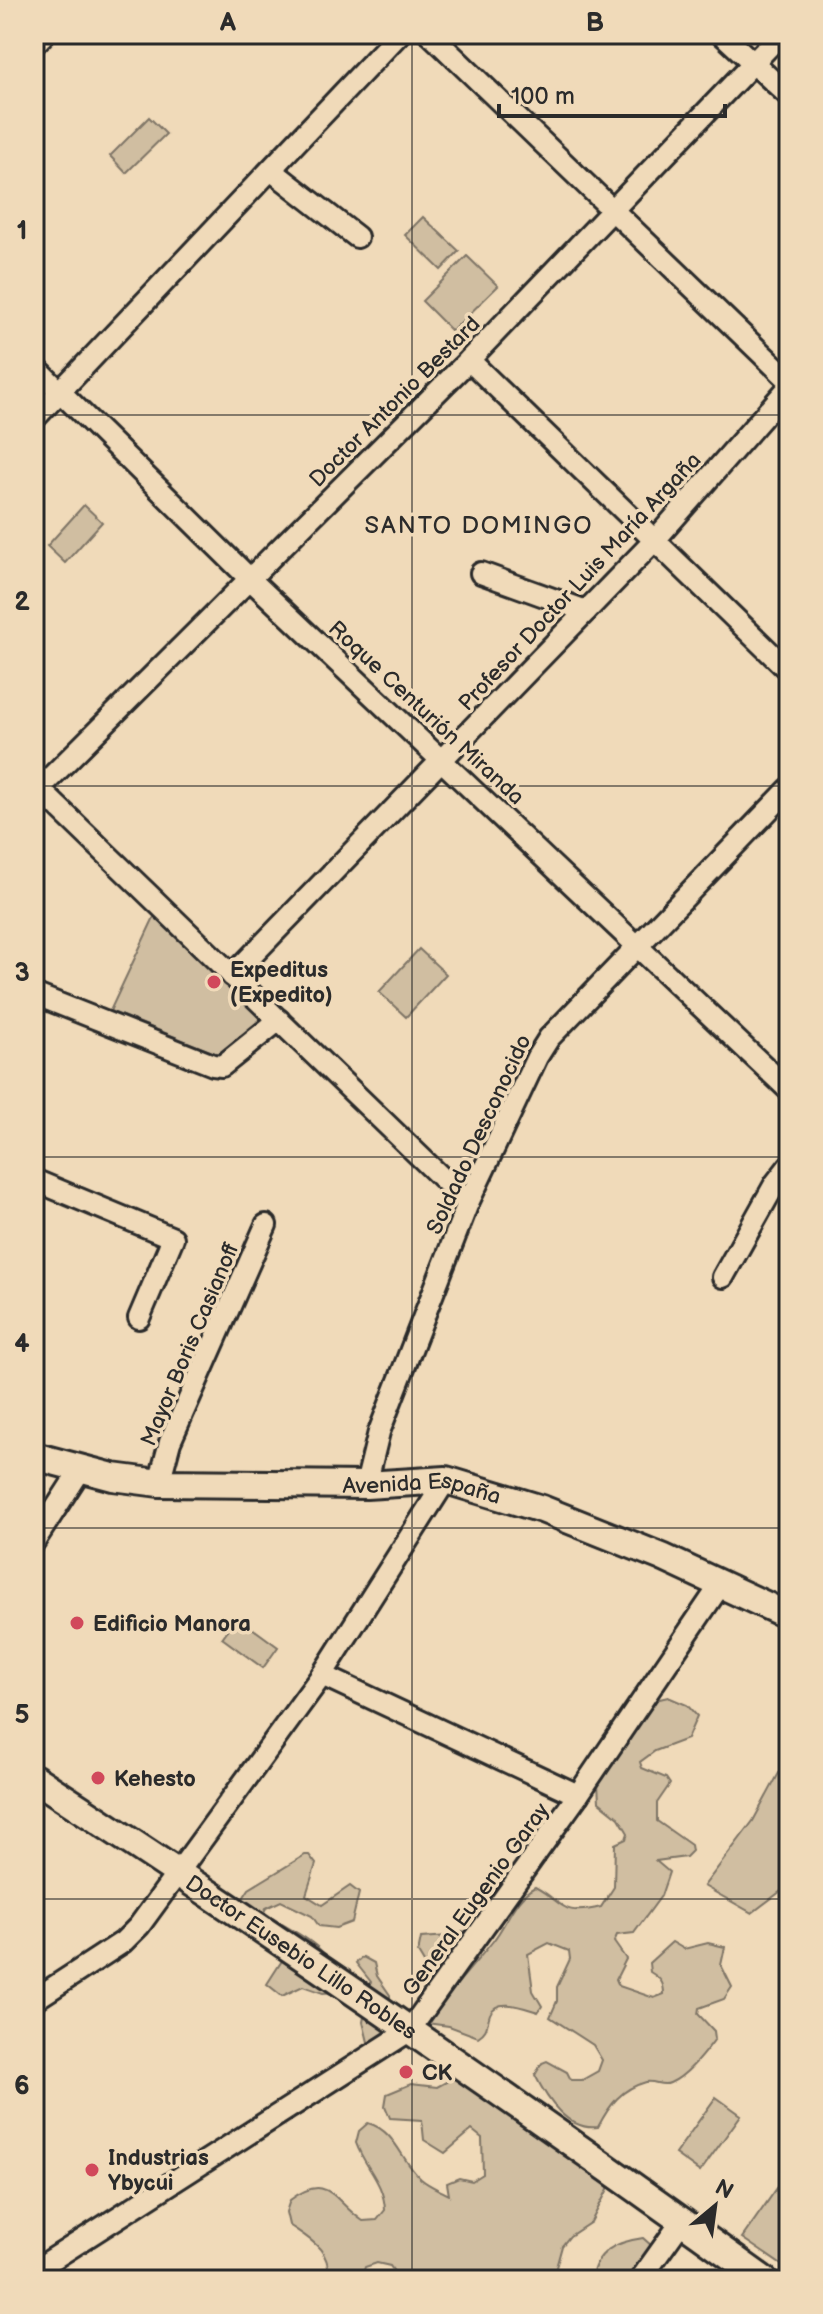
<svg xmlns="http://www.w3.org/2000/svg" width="823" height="2314" font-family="'Balsamiq Sans',sans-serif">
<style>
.green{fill:#d0bea1;stroke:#7e7466;stroke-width:2}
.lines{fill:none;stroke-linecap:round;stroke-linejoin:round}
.minor-casing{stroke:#2b2b2b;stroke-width:26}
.major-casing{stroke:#2b2b2b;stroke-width:32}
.minor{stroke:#f0dab9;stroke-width:20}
.major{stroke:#f0dab9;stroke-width:26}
.grid{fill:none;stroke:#2b2b2b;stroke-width:2;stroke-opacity:0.55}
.poi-dot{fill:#d1495b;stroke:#f0dab9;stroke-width:3}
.labels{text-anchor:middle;stroke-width:7;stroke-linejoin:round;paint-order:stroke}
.street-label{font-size:22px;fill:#2b2b2b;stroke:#f0dab9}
.poi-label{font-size:22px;font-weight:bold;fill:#2b2b2b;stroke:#f0dab9;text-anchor:start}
.neighbourhood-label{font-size:24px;letter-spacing:2px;fill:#2b2b2b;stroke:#f0dab9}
.neatline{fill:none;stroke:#2b2b2b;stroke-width:3}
.grid-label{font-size:26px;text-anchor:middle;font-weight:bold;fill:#2b2b2b}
</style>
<rect width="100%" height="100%" fill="#f0dab9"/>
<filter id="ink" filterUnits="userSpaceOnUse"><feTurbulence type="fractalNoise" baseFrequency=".0125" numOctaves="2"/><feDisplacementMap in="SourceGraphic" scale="16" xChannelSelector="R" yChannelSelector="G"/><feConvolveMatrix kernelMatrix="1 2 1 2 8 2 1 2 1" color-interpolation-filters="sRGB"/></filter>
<g filter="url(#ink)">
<!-- green -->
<g class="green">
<path d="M149,117L166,134L126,173L110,156Z"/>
<path d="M423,217L459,251L441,270L405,235Z"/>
<path d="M467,256L498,286L452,331L422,301Z"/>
<path d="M84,505L102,522L65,563L47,546Z"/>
<path d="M155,915L262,1019L260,1031L224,1054L215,1053L110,1011Z"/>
<path d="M419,949L446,974L406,1017L379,992Z"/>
<path d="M237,1617L278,1647L263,1668L222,1638Z"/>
<path d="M668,1697L687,1705L697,1716L687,1739L655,1751L640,1762L642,1768L666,1778L670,1784L657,1803V1821L691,1845L692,1851L686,1857L656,1861L669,1872L661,1896L634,1933L617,1935L614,1942L626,1959L616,1979L619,1986L654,1998L664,1994C664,1982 660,1978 650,1972L649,1963L672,1942L684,1949L708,1943L725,1947L721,1965L732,1987L724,1999L699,2008L698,2014L714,2031L715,2039C704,2053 687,2076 670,2083C661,2087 655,2080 646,2082C621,2089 610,2104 598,2127C567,2131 547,2099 535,2075L542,2063L547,2061L567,2072L571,2080H582L598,2071L602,2060L593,2045L550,2017L557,2001V1987L570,1959L569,1951L549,1943L528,1954L533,1991L542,2006L538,2012C527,2009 497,1996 490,2014C486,2025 489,2030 478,2037L449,2026L426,2023C447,1994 471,1969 493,1941C508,1922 514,1898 535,1887C565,1903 560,1917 601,1907L614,1887L615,1844L626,1839L628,1833L619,1818L599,1802L598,1783L651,1701Z"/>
<path d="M779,1773L789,1778V1885L752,1913L704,1886L753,1821Z"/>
<path d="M305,1855H309L316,1864L306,1895L322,1905L350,1886L359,1893L352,1922L336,1928L319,1926L312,1916L281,1901L266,1908L264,1912C295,1936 341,1946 334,1992L323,1993L303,1986L282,1996L267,1984L283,1959L240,1903L249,1889Z"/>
<path d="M462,1931L474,1934L443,1966L427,1968L418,1953L421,1938L449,1936Z"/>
<path d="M363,1957L374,1963L377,1976L390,1995L391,2036L369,2046L363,2022L371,1982L356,1963Z"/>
<path d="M461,2074L607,2177L608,2189L591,2222L570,2236L562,2246L555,2271L531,2280H400L390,2266L377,2263L365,2267L361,2280H328C332,2250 311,2240 289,2225L286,2212L290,2200C329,2171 333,2201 363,2221L377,2220L385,2210C384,2182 365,2168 356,2143L359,2131L368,2123C396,2131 401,2161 421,2179C429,2186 440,2190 449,2195L447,2183L459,2178L472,2181L483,2174L482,2138L472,2130L445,2153L424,2140L422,2120L390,2118L385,2106L387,2094L411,2084L437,2087Z"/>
<path d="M716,2097L741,2115L700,2172L675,2154Z"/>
<path d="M789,2171V2270L742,2238Z"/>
<path d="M643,2238L653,2247L652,2280H591C596,2251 615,2242 643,2238Z"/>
</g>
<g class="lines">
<defs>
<g id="minor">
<path d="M430,34L789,380"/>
<path d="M722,34L789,96"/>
<path d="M271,170L357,237"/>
<path d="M469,360L789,671"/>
<path d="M34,366L251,580L789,1090"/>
<path d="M34,419L399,34"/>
<path d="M481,573L586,611"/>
<path d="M34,784L468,1203"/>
<path d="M34,794L469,360L781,34"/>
<path d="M232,976L655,540L789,387"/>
<path d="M34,994L213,1065L222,1066L279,1020"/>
<path d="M34,1180L173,1238L139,1318"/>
<path d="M723,1277L775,1184L789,1166"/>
<path d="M159,1483L170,1442L266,1225"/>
<path d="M366,1485L379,1432L468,1203L537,1057L549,1038L789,789"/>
<path d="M34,1542L81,1469"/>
<path d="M322,1675L578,1795"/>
<path d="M34,2000L123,1942L139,1926L322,1675L446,1480"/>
<path d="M34,2271L409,2031L578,1795L721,1584"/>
<path d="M640,2280L682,2221"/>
</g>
<g id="major">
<path d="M34,40L40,34"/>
<path id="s1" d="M34,1456L113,1477L159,1483L366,1485L446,1480L542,1509L662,1557L789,1616"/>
<path id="s2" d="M34,1778C281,1939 524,2107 764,2280"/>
</g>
</defs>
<!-- minor casing -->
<use href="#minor" class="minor-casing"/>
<!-- major casing -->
<use href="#major" class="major-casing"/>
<!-- minor -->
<use href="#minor" class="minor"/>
<!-- major -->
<use href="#major" class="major"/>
</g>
</g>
<!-- grid -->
<path class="grid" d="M412,34V2280M34,415H789M34,786H789M34,1157H789M34,1528H789M34,1899H789"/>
<!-- markers -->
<g class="poi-dot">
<circle cx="214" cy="982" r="8"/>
<circle cx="77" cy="1623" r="8"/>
<circle cx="98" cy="1778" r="8"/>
<circle cx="406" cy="2072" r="8"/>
<circle cx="92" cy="2170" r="8"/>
</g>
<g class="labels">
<!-- street labels -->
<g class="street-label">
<text transform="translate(394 401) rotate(-45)" y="8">Doctor Antonio Bestard</text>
<text transform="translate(579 581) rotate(-47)" y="8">Profesor Doctor Luis María Argaña</text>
<text transform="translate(427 712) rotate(43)" y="8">Roque Centurión Miranda</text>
<text transform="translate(478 1134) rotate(-65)" y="8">Soldado Desconocido</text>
<text transform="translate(189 1344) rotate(-67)" y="8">Mayor Boris Casianoff</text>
<text dy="8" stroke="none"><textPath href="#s1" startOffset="392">Avenida España</textPath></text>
<text transform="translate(475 1899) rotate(-54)" y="8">General Eugenio Garay</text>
<text dy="8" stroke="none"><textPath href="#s2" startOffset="322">Doctor Eusebio Lillo Robles</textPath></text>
</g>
<!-- poi labels -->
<g class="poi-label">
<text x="230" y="977">Expeditus<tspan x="230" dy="25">(Expedito)</tspan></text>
<text x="93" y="1631">Edificio Manora</text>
<text x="114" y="1786">Kehesto</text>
<text x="422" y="2080">CK</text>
<text x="108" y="2165">Industrias<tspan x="108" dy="25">Ybycui</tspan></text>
</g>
<!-- neighbourhood labels -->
<g class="neighbourhood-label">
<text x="479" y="533">SANTO DOMINGO</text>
</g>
</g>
<!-- margin -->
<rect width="823" height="2314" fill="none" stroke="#f0dab9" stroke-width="88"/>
<!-- north arrow -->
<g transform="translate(715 2206) rotate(29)" stroke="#f0dab9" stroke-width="6" paint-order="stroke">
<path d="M0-6L14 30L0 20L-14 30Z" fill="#2b2b2b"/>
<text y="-12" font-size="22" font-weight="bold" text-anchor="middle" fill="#2b2b2b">N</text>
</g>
<!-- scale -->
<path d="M499 104v12h226v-12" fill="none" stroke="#2b2b2b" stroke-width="4"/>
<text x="511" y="104" font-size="24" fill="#2b2b2b" stroke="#f0dab9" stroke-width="6" paint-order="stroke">100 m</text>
<rect x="44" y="44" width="735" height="2226" class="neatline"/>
<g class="grid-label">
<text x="228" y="31">A</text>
<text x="595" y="31">B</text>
<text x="22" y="239">1</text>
<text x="22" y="610">2</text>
<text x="22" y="981">3</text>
<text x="22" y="1352">4</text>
<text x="22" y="1723">5</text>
<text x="22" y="2094">6</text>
</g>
</svg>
